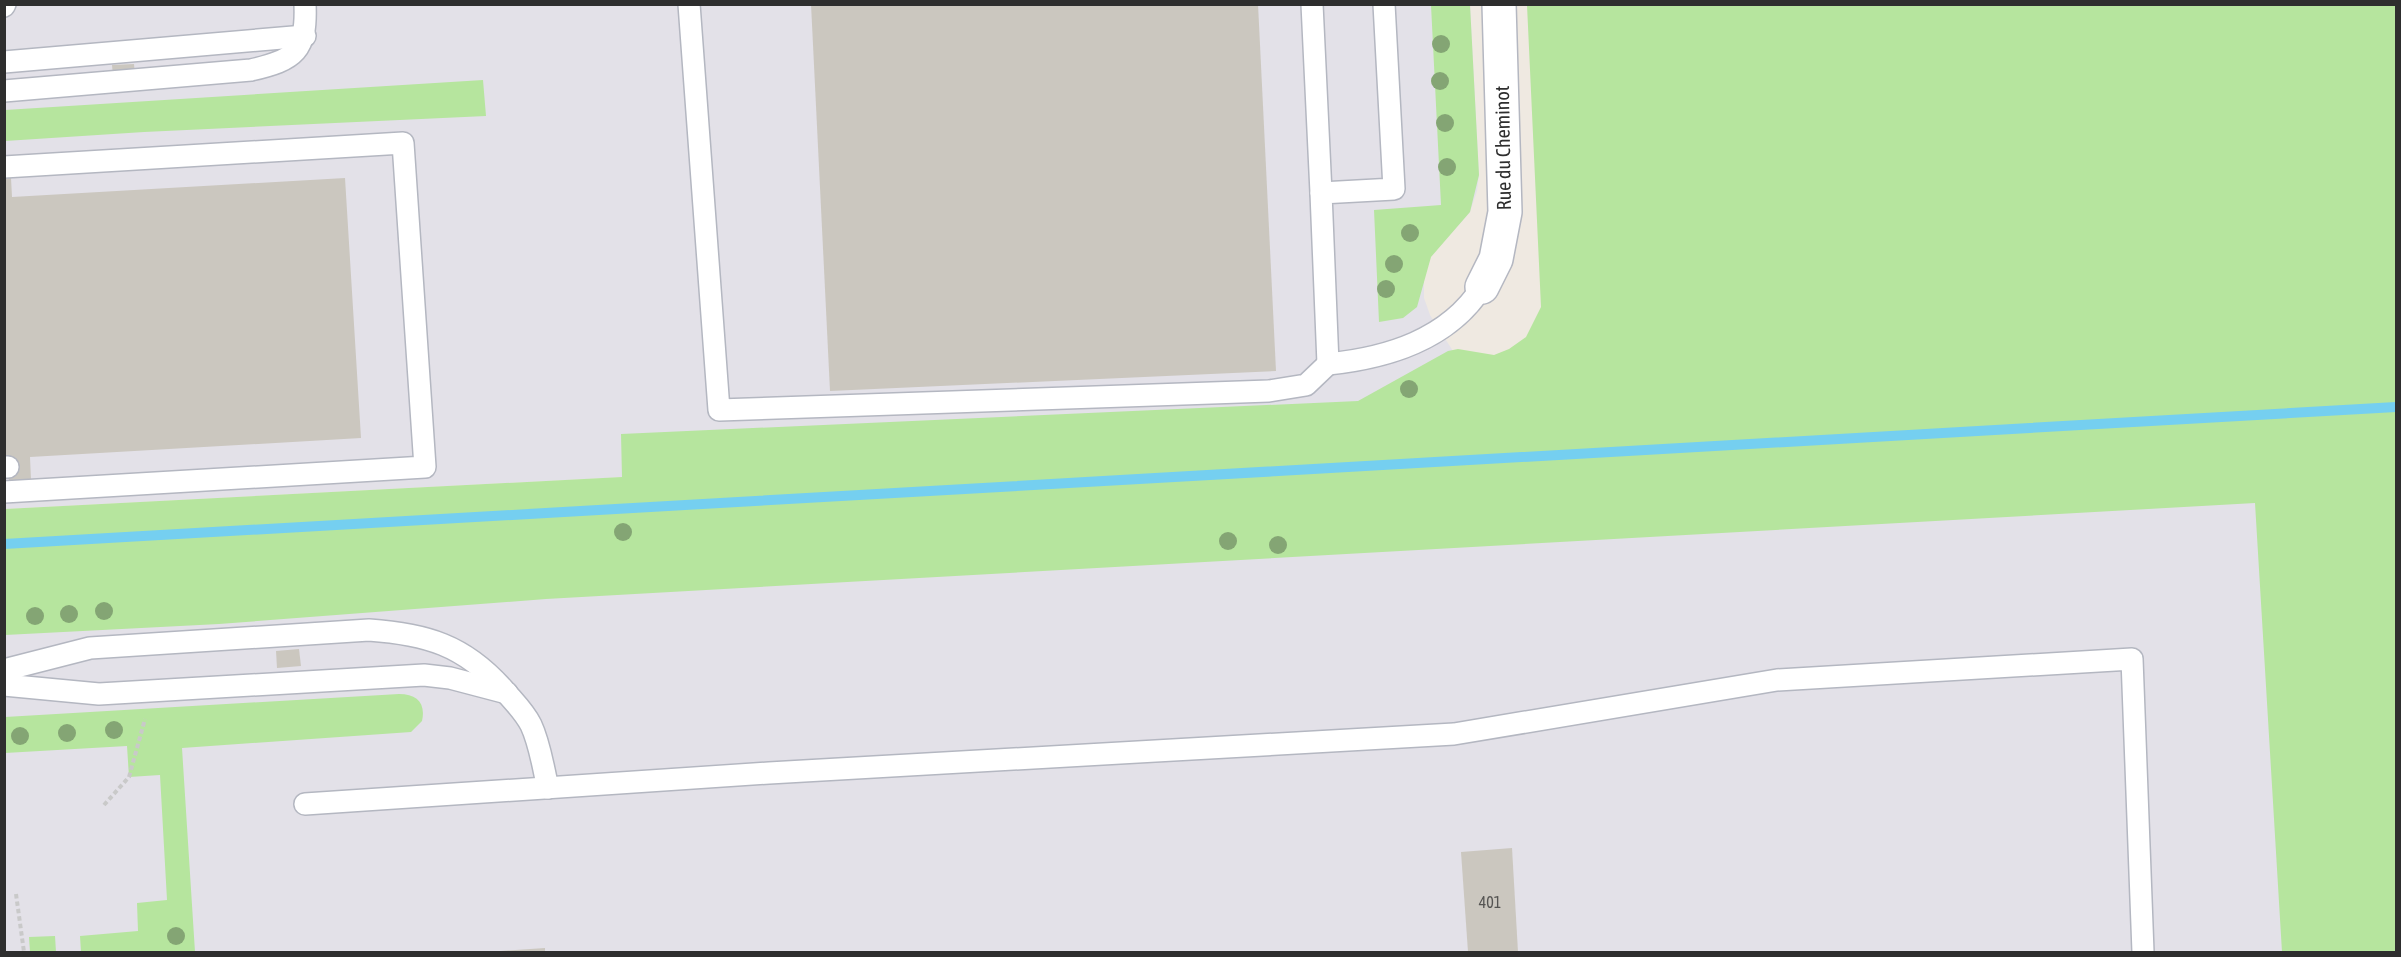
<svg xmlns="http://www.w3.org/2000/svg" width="2401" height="957" font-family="'Asap Condensed',sans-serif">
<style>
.industrial{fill:#e3e1e8}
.green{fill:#b6e59e}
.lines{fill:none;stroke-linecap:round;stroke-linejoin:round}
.stream{stroke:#75cff0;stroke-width:10}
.building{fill:#cbc7bf}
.lane-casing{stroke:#b4b7c1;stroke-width:24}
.street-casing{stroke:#b4b7c1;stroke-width:36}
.path{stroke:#c9c9c9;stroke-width:4;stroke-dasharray:4.5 3;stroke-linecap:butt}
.lane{stroke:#fff;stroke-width:21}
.street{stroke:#fff;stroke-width:33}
.tree{fill:#84a574}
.labels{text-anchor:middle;stroke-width:6;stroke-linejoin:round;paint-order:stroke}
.number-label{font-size:16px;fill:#555452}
.street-label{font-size:20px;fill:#2e2e2e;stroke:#fff}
</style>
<rect width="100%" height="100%" fill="#efe9e1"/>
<!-- industrial -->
<g class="industrial">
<path d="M5,5H1470L1479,175L1477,191L1470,212L1431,256L1424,275V298L1430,315L1453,351L1454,434L5,509Z"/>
<path d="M2279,479L2310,952H5V603Z"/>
</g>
<!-- green -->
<g class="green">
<path d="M1431,5H1470L1479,175L1470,212L1431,257L1417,307L1403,318L1379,322L1374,210L1441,205Z"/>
<path d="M1527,5H2396V952H2282L2255,503L546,599L219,624L5,635V509L622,477L621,434L1358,401L1448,351L1458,349L1494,355L1509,349L1526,337L1541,307Z"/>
<path d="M483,80L486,116L144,132L5,141V110Z"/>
<path d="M399,694C417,694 426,703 422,721L411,732L182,748L195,952H81L80,936L138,931L137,903L167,900L160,775L129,777L127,746L5,753V717Z"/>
<path d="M55,936L56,952H30L29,937Z"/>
</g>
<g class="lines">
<!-- stream -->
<path class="stream" d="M4,544L2396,407"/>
</g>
<!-- building -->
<g class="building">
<path d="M811,4H1258L1276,371L830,391Z"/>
<path d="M134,64L135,75L113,76L112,65Z"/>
<path d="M11,178L12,197L345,178L361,438L30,457L31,480L9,481L8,457H4V179Z"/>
<path d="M299,649L301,666L277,668L276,651Z"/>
<path d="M1512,848L1518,952H1468L1461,852Z"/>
<path d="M545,948V952H500V951Z"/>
</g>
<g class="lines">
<defs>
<g id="lane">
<path d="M689,4L719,410L1269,391L1306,385L1328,364"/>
<path d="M1312,4L1321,193"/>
<path d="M1384,4L1394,189L1321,193L1328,364C1387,358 1448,340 1482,287"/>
<path d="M4,6L5,4"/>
<path d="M4,62L305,36"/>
<path d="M4,91L251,70C295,60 307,51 305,4"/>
<path d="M4,167L403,143L425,467L4,492"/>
<path d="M4,467H8"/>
<path d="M4,670L90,648L369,630C426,634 464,645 503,689C513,701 524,711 531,725C540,744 543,767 548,788"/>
<path d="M4,685L99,694L424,675L450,678L507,693"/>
<path d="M305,804L769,773L1454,734L1777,680L2132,659L2143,952"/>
</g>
<path id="street" d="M1482,287L1496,259L1505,212L1499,4"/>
</defs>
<!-- lane casing -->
<use href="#lane" class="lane-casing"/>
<!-- street casing -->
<use href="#street" class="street-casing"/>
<!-- path -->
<g class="path">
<path d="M104,805L129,777L145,719"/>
<path d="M16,894L24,952"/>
</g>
<!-- lane -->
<use href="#lane" class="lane"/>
<!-- street -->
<use href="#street" class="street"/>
</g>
<!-- trees -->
<g class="tree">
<circle cx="1441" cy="44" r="9"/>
<circle cx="1440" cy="81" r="9"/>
<circle cx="1445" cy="123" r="9"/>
<circle cx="1447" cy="167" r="9"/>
<circle cx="1410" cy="233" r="9"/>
<circle cx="1394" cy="264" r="9"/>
<circle cx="1386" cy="289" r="9"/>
<circle cx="1409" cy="389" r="9"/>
<circle cx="623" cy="532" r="9"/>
<circle cx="1228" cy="541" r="9"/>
<circle cx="1278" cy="545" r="9"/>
<circle cx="104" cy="611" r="9"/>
<circle cx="69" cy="614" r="9"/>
<circle cx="35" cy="616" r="9"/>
<circle cx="114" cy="730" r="9"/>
<circle cx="67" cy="733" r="9"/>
<circle cx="20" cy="736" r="9"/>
<circle cx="176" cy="936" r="9"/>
</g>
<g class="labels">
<!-- number labels -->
<g class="number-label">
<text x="1490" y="908">401</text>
</g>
<!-- street labels -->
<g class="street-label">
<text transform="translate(1503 148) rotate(-91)" y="7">Rue du Cheminot</text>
</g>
</g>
<!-- border -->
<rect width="2401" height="957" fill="none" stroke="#2e2e2e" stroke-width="12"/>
</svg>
